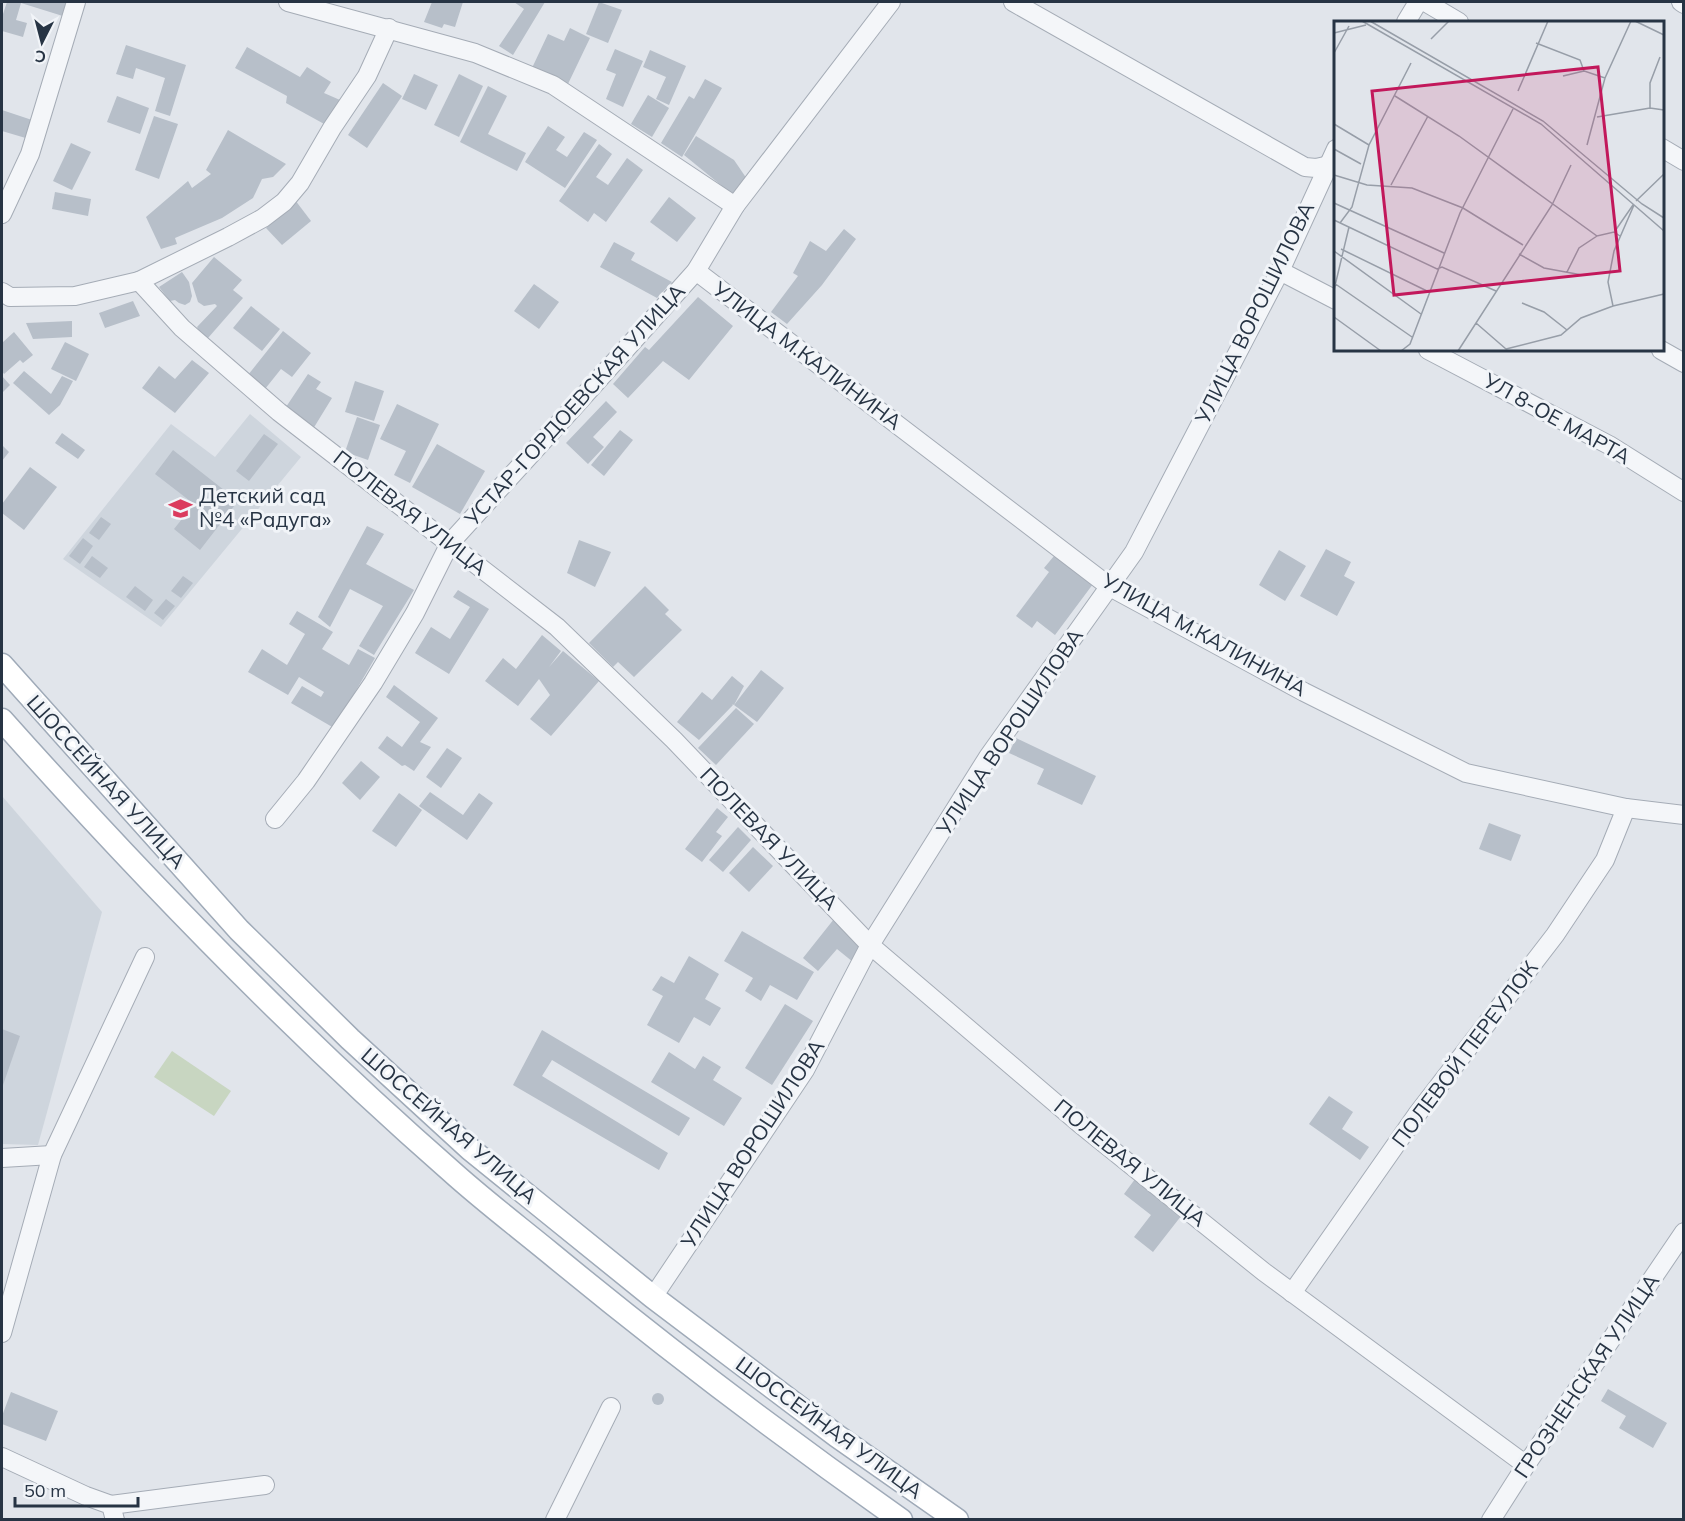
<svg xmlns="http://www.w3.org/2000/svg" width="1685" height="1521" font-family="Mulish,sans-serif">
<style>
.built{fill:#ced5dd}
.green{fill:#c8d6c1}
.building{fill:#b7bfc9}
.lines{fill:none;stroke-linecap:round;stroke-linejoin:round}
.minor-casing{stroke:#a5acb6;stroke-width:20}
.major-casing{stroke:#9faab8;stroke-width:25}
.minor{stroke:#f4f6f9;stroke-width:18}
.major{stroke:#fff;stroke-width:22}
.labels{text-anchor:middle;stroke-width:6;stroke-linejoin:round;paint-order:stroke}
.street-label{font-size:21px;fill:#273444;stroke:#f1f4f8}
.poi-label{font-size:21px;fill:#273444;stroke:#f1f4f8;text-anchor:start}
.inset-road{fill:none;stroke:#979ea8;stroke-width:1.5}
.view{fill:#c2185b;fill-opacity:0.15;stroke:#c2185b;stroke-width:3}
.inset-edge{fill:none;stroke:#273444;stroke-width:3}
</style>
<rect width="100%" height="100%" fill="#e1e5eb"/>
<!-- built -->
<g class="built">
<path d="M250,414L301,457L161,627L63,559L171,424L215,457Z"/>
<path d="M2,796L102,912L38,1145L2,1144Z"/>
</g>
<!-- green -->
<path class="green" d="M172,1051L231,1091L214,1116L154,1077Z"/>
<!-- building -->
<g class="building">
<path d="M7,2H71L66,17L21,3L16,20L27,23L23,37L2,31V17Z"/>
<path d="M432,2H463L455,27L444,24L442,28L424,22Z"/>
<path d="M514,2H545L513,55L499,46L524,9Z"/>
<path d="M599,2L622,10L608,43L586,34Z"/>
<path d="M570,28L590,38L567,86L532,68L548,34L564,41Z"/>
<path d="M126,45L186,65L170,116L155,111L165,78L136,68L133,79L116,74Z"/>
<path d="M247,47L300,77L307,67L331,82L324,93L340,100L326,125L286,103L287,96L235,68Z"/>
<path d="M615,49L643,61L623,107L606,99L616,74L606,70Z"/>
<path d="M650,50L686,66L669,105L656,99L666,77L643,67Z"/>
<path d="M414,74L438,85L426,110L402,99Z"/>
<path d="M459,74L483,86L459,137L434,125Z"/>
<path d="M705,79L722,88L682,157L661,143L689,96L694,99Z"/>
<path d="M383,83L402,96L367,148L348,135Z"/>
<path d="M488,86L507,96L488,134L526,153L517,171L460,142Z"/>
<path d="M648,95L669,108L652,137L631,124Z"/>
<path d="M117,96L149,108L140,134L107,122Z"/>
<path d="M2,110L35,121L29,139L2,131Z"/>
<path d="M154,116L178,124L159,179L135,170Z"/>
<path d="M548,126L565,137L556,150L567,157L584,132L597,140L565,188L525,162Z"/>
<path d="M228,130L286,164L273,177L262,179L253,198L222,218L175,238L177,244L161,249L146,217L188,181L192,188L211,174L206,170Z"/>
<path d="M696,136L734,160L747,179L733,195L684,155Z"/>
<path d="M71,143L91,152L72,190L53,181Z"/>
<path d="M599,144L612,154L596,177L608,185L627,158L643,170L606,222L594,213L588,222L559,201Z"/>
<path d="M55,192L91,199L88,216L52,209Z"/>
<path d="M669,197L696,218L677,242L650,222Z"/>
<path d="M295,200L311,221L282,245L266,228Z"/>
<path d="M844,229L856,239L822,285L787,324L771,312L798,276L793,273L810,241L826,251Z"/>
<path d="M614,242L635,253L631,260L672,282L657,298L600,267Z"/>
<path d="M214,257L242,280L233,290L243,298L208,338L201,334L197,327L217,306L215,304L204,306L198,302L192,283Z"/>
<path d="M182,272L189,282L192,296L190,302L185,305L179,303L175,300L170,301L159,287Z"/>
<path d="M534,284L559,302L539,329L514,311Z"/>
<path d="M698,297L733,326L689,380L663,361L628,398L613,384L645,347L649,350Z"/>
<path d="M133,301L140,316L105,328L99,313Z"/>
<path d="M251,306L280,329L262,351L233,328Z"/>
<path d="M72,321V337L33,339L26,323Z"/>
<path d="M283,331L311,353L292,377L281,369L265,389L248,375Z"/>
<path d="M14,332L33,355L23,363L20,360L4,374L2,371V343Z"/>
<path d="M65,342L89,354L76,381L51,369Z"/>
<path d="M192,360L209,373L175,413L142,388L159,366L175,379Z"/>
<path d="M24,371L51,394L62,376L73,381L60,405L49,415L13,383Z"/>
<path d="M308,374L321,382L316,389L332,398L313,429L284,410Z"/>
<path d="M2,376L10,385L2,393Z"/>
<path d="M355,381L384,391L374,421L345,412Z"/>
<path d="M606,401L617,412L593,437L604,447L588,464L566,443Z"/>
<path d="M397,404L439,424L410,483L394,475L406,451L380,439Z"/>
<path d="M357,417L380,425L368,460L345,452Z"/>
<path d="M620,430L633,440L604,476L591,465Z"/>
<path d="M62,433L85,450L78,459L55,443Z"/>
<path d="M264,434L278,444L249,481L236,471Z"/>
<path d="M437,444L485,471L460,514L412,487Z"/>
<path d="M2,445L9,452L2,461Z"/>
<path d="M173,450L238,501L200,550L174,529L194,504L155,474Z"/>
<path d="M30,467L57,487L24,530L2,513V504Z"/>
<path d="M101,517L111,524L99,540L89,533Z"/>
<path d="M367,526L384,534L366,564L414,590L374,655L359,646L383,606L350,589L330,627L318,617Z"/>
<path d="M83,538L93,546L80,564L69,556Z"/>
<path d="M579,540L611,552L595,587L567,573Z"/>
<path d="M1326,549L1351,562L1344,576L1355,582L1337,616L1300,596Z"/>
<path d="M1279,550L1306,566L1285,601L1259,585Z"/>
<path d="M92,556L108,568L100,578L84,567Z"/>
<path d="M1054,556L1093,584L1055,635L1037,621L1032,628L1016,616L1049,572L1044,568Z"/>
<path d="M183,576L193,583L181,598L171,591Z"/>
<path d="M135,586L153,600L145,611L126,597Z"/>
<path d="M645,586L669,610L665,614L682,630L634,677L618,662L613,667L589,643Z"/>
<path d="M458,590L489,609L449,674L415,653L431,627L450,639L470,607L453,597Z"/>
<path d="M166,599L175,606L163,620L154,613Z"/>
<path d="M297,611L333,632L322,649L349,665L358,649L375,658L334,728L291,703L302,686L321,697L324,692L299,677L288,695L248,672L262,649L287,665L305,634L289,624Z"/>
<path d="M542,635L561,651L549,667L563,651L599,681L551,736L530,719L550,695L539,679L518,706L485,681L503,658L516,669Z"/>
<path d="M761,670L784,688L757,722L734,705Z"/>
<path d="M732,676L744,686L734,705L732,704L733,705L699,740L677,722L702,692L712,700Z"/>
<path d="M394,685L438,718L420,742L431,747L414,771L405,765L402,766L378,748L387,736L402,747L420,722L386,697Z"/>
<path d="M736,708L754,724L716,765L698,748Z"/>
<path d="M1016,738L1096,776L1082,805L1037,784L1044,769L1009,753Z"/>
<path d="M447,748L462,758L441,788L426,777Z"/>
<path d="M361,761L380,777L360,800L342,783Z"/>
<path d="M430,792L463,815L479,793L493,803L467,840L419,806Z"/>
<path d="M399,793L422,810L396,847L372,831Z"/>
<path d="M717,808L728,817L716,832L722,836L702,862L685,849Z"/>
<path d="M1489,823L1521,835L1511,861L1479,849Z"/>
<path d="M738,827L751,840L723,872L709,860Z"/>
<path d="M753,847L773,866L749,892L729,873Z"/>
<path d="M834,919L867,946L853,962L837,949L818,971L803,958Z"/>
<path d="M742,931L814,972L797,1000L770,985L761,1001L745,991L753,978L724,961Z"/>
<path d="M689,956L719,974L705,999L721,1008L710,1026L694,1017L679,1043L647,1025L663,996L652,990L661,976L674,983Z"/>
<path d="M785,1004L813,1021L772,1085L745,1068Z"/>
<path d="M2,1029L20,1036L2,1088Z"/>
<path d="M542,1030L690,1118L679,1136L552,1060L542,1076L668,1153L659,1170L513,1085Z"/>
<path d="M669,1052L695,1069L703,1056L721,1067L713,1080L742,1098L724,1126L651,1082Z"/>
<path d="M1329,1096L1353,1112L1342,1129L1369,1147L1360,1160L1309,1124Z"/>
<path d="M1138,1175L1185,1211L1153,1252L1134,1237L1151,1215L1124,1194Z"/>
<path d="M1608,1389L1667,1423L1653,1448L1619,1428L1626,1416L1601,1401Z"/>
<path d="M11,1392L58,1411L46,1441L2,1424V1416Z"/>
<circle cx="658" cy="1399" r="6"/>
</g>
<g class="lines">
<defs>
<g id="minor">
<path d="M288,2L475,53L553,85L735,206"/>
<path d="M1013,2L1305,167L1316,168L1334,164"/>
<path d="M1425,2L1459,22"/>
<path d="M1681,2L1684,4"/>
<path d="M1406,22L1418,2"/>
<path d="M1662,148L1684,161"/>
<path d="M2,214L30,154L76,2"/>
<path d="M696,271L1110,587L1304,692L1466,773L1626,808L1684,815"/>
<path d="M1280,271L1336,300"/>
<path d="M139,281L228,237L263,218L284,202L300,183L332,128L367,76L389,28"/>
<path d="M2,292L10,297L75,296L139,281L182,328L279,412L557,627L674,740L870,945L1080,1124L1264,1272L1526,1465"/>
<path d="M1428,350L1609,445L1684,492"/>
<path d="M1661,350L1684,363"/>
<path d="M275,819L306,781L373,683L415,613L450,543L573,408L696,271L735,206L891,2"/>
<path d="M2,1158L52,1155"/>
<path d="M1292,1293L1418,1113L1555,935L1605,860L1626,808"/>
<path d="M653,1297L805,1070L870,945L988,757L1134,552L1280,271L1336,149"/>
<path d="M2,1333L52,1155L145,957"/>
<path d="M2,1457L86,1496L111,1505L115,1520"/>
<path d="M111,1505L265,1485"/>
<path d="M555,1520L611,1407"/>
<path d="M1491,1520L1526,1465L1684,1232"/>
</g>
<g id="major">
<path d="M2,665L239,930L350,1039L470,1149L653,1297L837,1436L957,1520"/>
<path d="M2,720C143,878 291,1031 451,1171C482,1199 516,1225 549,1252C663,1346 780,1435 901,1520"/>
</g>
</defs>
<!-- minor casing -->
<use href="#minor" class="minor-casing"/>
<!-- major casing -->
<use href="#major" class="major-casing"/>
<!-- minor -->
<use href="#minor" class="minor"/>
<!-- major -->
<use href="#major" class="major"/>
</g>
<!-- icons -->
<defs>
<symbol id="school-bare" viewBox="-9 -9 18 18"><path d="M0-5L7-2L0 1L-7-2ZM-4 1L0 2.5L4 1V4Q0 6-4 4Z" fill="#db3a5d" stroke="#f1f4f8" stroke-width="2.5" paint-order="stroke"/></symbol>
</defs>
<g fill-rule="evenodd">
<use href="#school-bare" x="164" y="492" width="33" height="33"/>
</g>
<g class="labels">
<!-- street labels -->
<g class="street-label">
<text transform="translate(1255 313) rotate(-64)" y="7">УЛИЦА ВОРОШИЛОВА</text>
<text transform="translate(807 356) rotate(37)" y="7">УЛИЦА М.КАЛИНИНА</text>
<text transform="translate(575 405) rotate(-48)" y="7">УСТАР-ГОРДОЕВСКАЯ УЛИЦА</text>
<text transform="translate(1557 419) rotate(29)" y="7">УЛ 8-ОЕ МАРТА</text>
<text transform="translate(410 513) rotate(38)" y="7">ПОЛЕВАЯ УЛИЦА</text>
<text transform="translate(1204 635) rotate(29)" y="7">УЛИЦА М.КАЛИНИНА</text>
<text transform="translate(1010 732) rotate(-56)" y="7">УЛИЦА ВОРОШИЛОВА</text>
<text transform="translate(106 782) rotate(48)" y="7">ШОССЕЙНАЯ УЛИЦА</text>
<text transform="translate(769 839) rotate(46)" y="7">ПОЛЕВАЯ УЛИЦА</text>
<text transform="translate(1465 1054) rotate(-53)" y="7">ПОЛЕВОЙ ПЕРЕУЛОК</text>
<text transform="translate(449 1126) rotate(41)" y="7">ШОССЕЙНАЯ УЛИЦА</text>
<text transform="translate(753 1144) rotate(-57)" y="7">УЛИЦА ВОРОШИЛОВА</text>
<text transform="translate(1130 1163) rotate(39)" y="7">ПОЛЕВАЯ УЛИЦА</text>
<text transform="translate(1587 1376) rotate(-56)" y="7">ГРОЗНЕНСКАЯ УЛИЦА</text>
<text transform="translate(829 1428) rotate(36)" y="7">ШОССЕЙНАЯ УЛИЦА</text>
</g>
<!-- poi labels -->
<g class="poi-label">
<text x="199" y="503">Детский сад<tspan x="199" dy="24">№4 «Радуга»</tspan></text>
</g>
</g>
<!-- overview -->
<g transform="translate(1334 21)">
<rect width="330" height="330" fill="#e1e5eb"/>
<path class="inset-road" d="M28,0L207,103L330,210M36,0L209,100L308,183L330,197M301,0L330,14M0,12L32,4M97,18L115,0M202,22L246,39L250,50L271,57M0,32L15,5M229,55L250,50M184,70L214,0M61,75L125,115L263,215L280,211L286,215M316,87V62L326,36M263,96L316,87L330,89M0,103L35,124M253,124L271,57L297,0M0,128L27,143M0,154L33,164L78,167L129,187L189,224M57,164L94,95M302,180L330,153M0,182L110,232M0,199L103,248L108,246L162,270M6,202L18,186L35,124L77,42M281,210L299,184M7,228L95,271M0,230L87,293M185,233L210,247L248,254M233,251L245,227L263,215M0,262L78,316M0,269L15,206M188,282L210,291L233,309M279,285L274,261L280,230L300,184M0,296L47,330M142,302L172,328M172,328L227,314L247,297L279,285L330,273M67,330L76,323L126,192L179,88M124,330L218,184L237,144"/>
<path class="view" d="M264,46L286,250L60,274L38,70Z"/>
<rect width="330" height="330" class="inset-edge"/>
</g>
<!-- border -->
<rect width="1685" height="1521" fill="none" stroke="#273444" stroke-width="6"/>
<!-- north arrow -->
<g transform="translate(42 42) rotate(186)" stroke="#f1f4f8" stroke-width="4.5" paint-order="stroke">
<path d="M0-4.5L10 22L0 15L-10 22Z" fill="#273444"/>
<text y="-9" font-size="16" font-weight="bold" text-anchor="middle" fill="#273444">С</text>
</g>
<!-- scale -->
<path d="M15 1497v9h123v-9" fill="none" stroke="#273444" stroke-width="3"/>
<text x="24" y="1497" font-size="18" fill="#273444" stroke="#f1f4f8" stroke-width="4.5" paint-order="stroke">50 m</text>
</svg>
